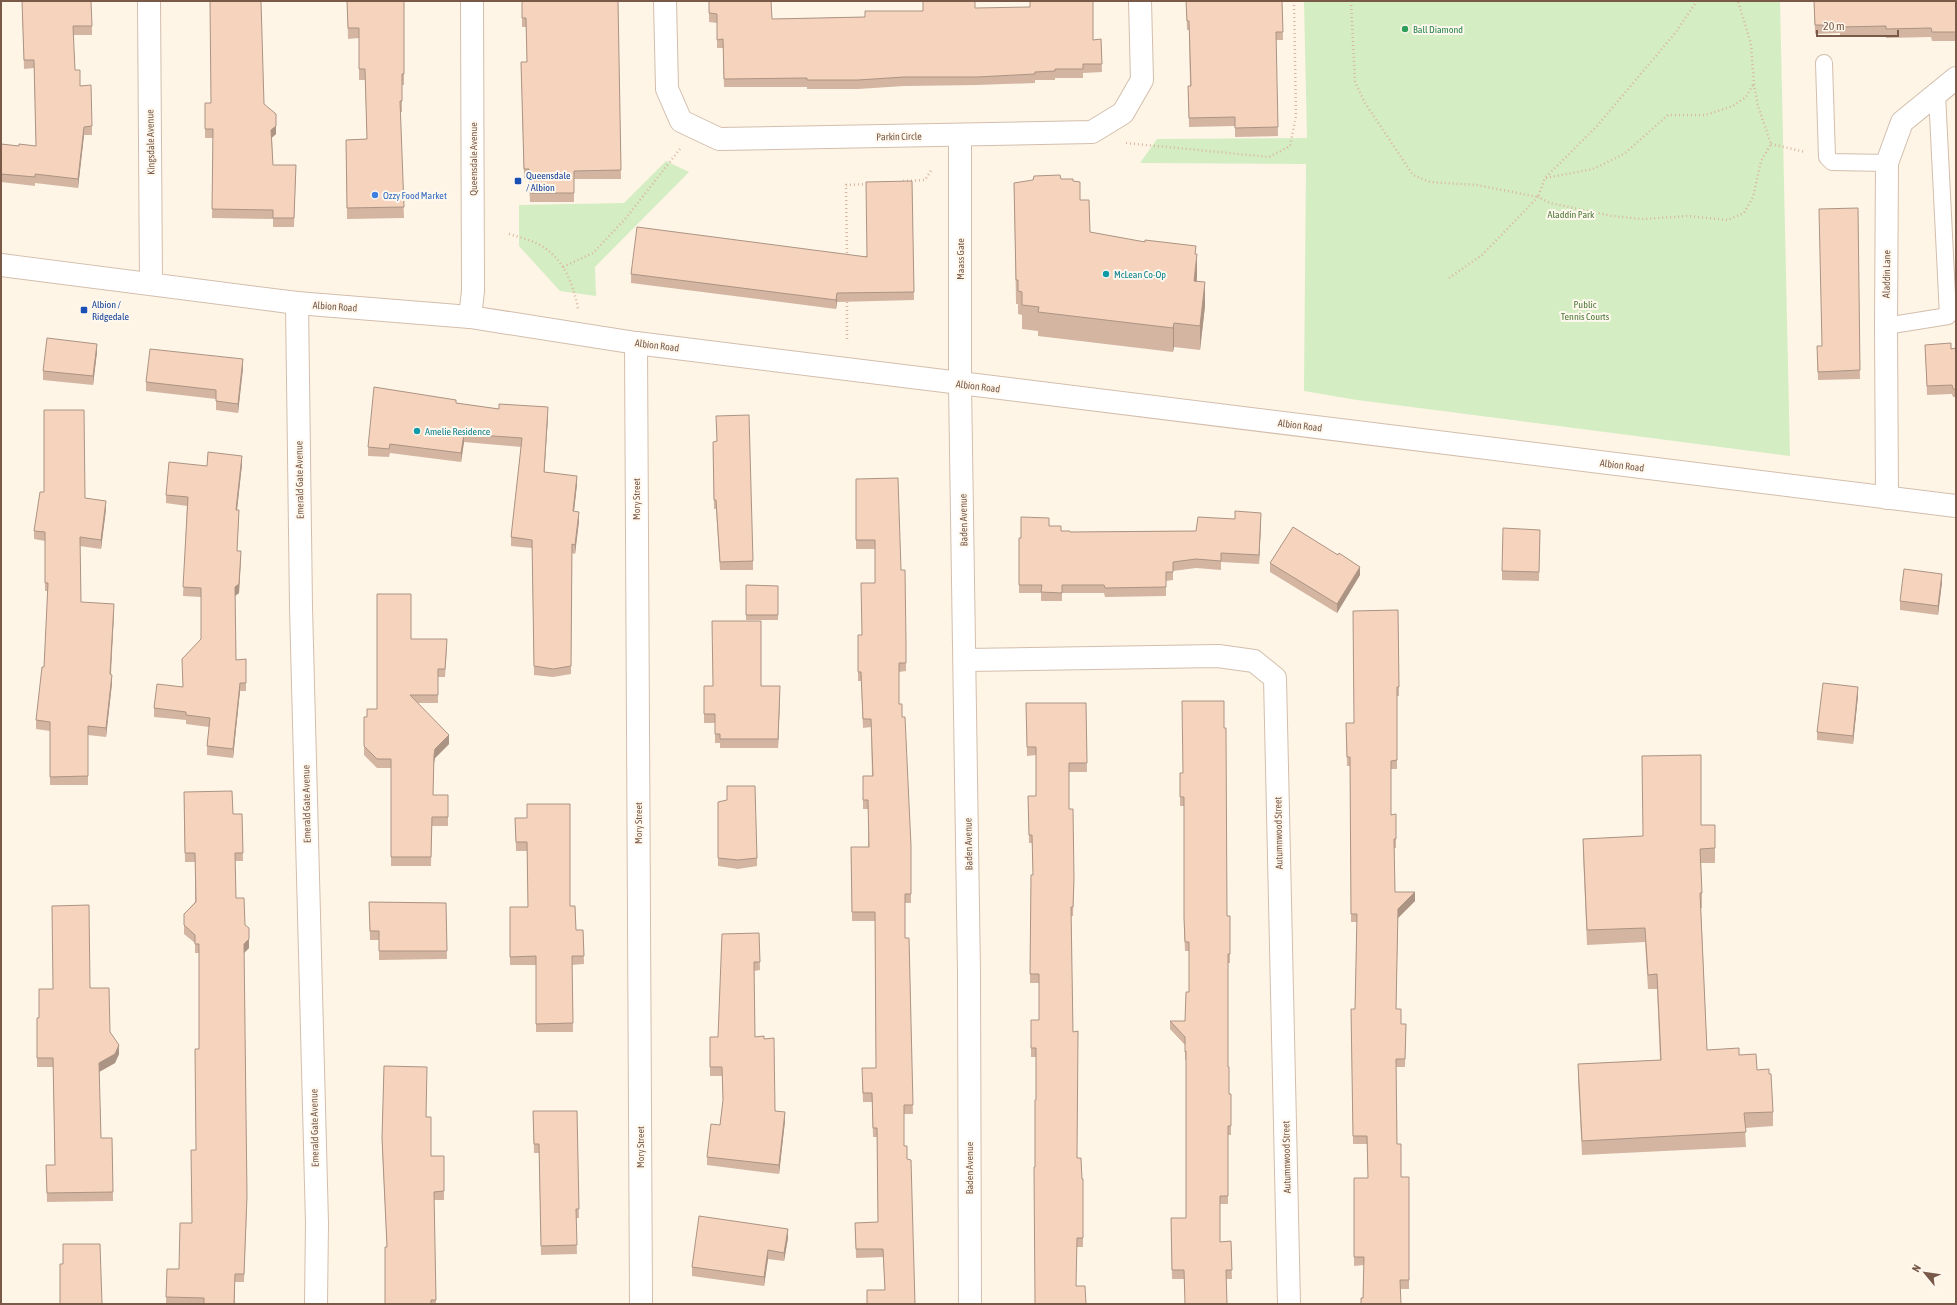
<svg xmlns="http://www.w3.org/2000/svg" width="1957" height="1305" font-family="'Asap Condensed',sans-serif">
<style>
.green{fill:#d4edc3}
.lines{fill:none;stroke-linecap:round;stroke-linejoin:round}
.service-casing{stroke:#d3bead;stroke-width:18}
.minor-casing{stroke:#d3bead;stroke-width:24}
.tertiary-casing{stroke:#d3bead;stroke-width:24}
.path{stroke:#dbb69e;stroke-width:2.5;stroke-dasharray:1 3;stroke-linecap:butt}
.service{stroke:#fff;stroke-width:16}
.minor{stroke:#fff;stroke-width:22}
.tertiary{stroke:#fff;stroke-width:22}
.wall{fill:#d3b5a2}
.shaded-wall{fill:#ac9484}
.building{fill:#f5d3bc;stroke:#ac9484}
.leisure-dot{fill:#2e9e5b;stroke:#fff8ee;stroke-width:1.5}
.transit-dot{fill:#1a4fb4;stroke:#fff8ee;stroke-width:1.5}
.shop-dot{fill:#3f7fe0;stroke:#fff8ee;stroke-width:1.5}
.culture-dot{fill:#0f9aa8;stroke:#fff8ee;stroke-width:1.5}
.labels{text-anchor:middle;stroke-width:4;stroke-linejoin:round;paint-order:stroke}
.leisure-label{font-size:10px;fill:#27864d;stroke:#fff8ee;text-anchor:start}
.street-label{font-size:10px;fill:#795a48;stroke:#fff8ee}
.transit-label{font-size:10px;fill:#164399;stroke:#fff8ee;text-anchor:start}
.shop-label{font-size:10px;fill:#366cbe;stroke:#fff8ee;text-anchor:start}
.park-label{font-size:10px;fill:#4e7a3c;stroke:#fff8ee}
.culture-label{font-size:10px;fill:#0d838f;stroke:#fff8ee;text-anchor:start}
</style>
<rect width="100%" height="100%" fill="#fef5e6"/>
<!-- green -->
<g class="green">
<path d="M1304,1H1780L1790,456L1357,400L1304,391L1306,164L1140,163L1157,139L1307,138Z"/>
<path d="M666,161L689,172L595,267L596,296L560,291L519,246V205L624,203Z"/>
</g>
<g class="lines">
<defs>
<g id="service">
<path d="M1824,63L1827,157L1832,162L1887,163"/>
<path d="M1886,326L1948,316L1937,94"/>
</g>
<g id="minor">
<path d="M149,1L151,284"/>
<path d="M665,1L667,89L681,121L719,139L1092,132L1123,113L1142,80L1140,1"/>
<path d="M960,135V384L969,973L970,1304"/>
<path d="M297,303L301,607L317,1223L316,1304"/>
<path d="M470,317L473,291L472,1"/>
<path d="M636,343L641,1304"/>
<path d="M1887,498L1886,326L1887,163L1902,122L1956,78"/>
<path d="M965,660L1218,656L1254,661L1275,678L1289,1304"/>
</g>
<path id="tertiary" d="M1,265L297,303L470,317L636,343L1956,506"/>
</defs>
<!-- service casing -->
<use href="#service" class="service-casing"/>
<!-- minor casing -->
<use href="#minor" class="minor-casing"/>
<!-- tertiary casing -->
<use href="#tertiary" class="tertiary-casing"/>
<!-- path -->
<g class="path">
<path d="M1351,1L1355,82L1365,103L1413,175L1430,182L1477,185L1538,197L1545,178L1597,126L1676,32L1697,1"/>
<path d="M1126,143L1269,157L1290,146L1296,116L1294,1"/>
<path d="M1771,144L1805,152"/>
<path d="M1546,178L1593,169L1624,154L1668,115H1705L1733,106L1746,97L1753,85"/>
<path d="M903,181L925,180L932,169"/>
<path d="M509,234C518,237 528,239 536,243C562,255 573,282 578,309"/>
<path d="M847,257L846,185L868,184"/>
<path d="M563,267L593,253L626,218L680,149"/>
<path d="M1449,278L1482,255L1538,197L1550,203L1612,216L1642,219L1688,216L1728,220L1744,213L1753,197L1761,161L1771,144L1758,106L1754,85L1751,44L1738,1"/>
<path d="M847,298V340"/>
</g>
<!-- service -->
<use href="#service" class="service"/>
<!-- minor -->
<use href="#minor" class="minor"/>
<!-- tertiary -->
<use href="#tertiary" class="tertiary"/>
</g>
<!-- wall -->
<g class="wall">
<path d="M22,1L92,26V35H73L75,70L80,86L92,126V135H84L78,188L35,183V186L1,182V144L19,146H36L34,68L24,69Z"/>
<path d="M347,1H404V85H402V112H400L404,218L347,219L346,140L367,139L365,80H359V38L348,39Z"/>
<path d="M522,1H618L621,179H574V202H530L529,178H524L521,62H527L526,27H522Z"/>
<path d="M709,1L772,19L865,17L923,11L975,8L1093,40L1101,39L1102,72L1083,73V78H1055V80H1035V83L977,85L904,86L858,89H807V87H724L723,48H717V23L709,22Z"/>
<path d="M1186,1H1282L1283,40H1276L1278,136L1235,137V126L1189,127L1188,86H1190L1189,30H1187Z"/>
<path d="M1814,1H1956V41H1932L1931,37L1886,38V35L1840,36V33L1815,34Z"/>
<path d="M264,104L276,134L272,138L273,165H296L294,227H273V219L212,218L213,138H205V112Z"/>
<path d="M1061,179L1073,181L1080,200L1090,232L1196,254L1197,277V281L1205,306L1200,350L1174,347L1173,352L1038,336V331L1022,329V315L1018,314V304H1016L1014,183Z"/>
<path d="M912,181L914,300L837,302L836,309L631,283V274L867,256Z"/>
<path d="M1858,208L1860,379L1818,380L1817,355L1822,346Z"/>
<path d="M1925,345L1951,349L1956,348V397H1953L1952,394L1927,395Z"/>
<path d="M97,352L93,385L43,380V371Z"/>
<path d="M243,368L238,413L216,410V399L146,391V382Z"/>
<path d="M456,403L548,416L544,472L577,484L574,511L579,521L575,554L572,553L571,674L553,677L534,675L532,548L511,546V537L521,447L464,442L461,462L390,453L389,457L368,456V447Z"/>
<path d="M713,442L753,561V570H720L716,509H714Z"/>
<path d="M242,464L237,510L239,519L237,551L241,560L239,593L235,596L236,660L246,659V691H240L233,758L207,755V746L209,727L186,724V720L154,717V708L183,687L201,639V597L183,596L187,506L166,503V495L207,466Z"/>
<path d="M856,479L901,570L906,643V671L899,672V704L902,717L911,846V903H905V938H909L913,1114H904V1146L907,1159L915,1304H867V1290H885L883,1257L856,1258L855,1223L878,1222L877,1137H873L872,1102H863L862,1077L876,1068L875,921H852L851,847H868V809H863V776H872L871,727L863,728L861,681H858V635H862L875,583V549H856Z"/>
<path d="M44,492L85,498L106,509L101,549L80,546L81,602L114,612L111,675L112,683L106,737L88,735V785H50V731L36,729V720L44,667L48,591H45V541L34,539V531Z"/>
<path d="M1261,522L1259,564L1221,562V570L1196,568L1173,571V580L1166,581V596L1105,597L1104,593H1062V601H1041V593H1019V538H1021L1049,526L1061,531L1070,532L1196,531Z"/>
<path d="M1540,530L1539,581L1502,580V571Z"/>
<path d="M1270,563L1360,575L1337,613L1270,572Z"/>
<path d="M1942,582L1938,615L1900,610V601Z"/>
<path d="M746,585L778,586V620H746Z"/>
<path d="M1398,610L1399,696H1397V769H1391V815L1396,814V848H1394L1395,892L1415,901L1398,918L1396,1009L1401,1024H1406L1405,1067H1396L1397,1144L1401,1177H1409V1289H1400L1363,1298L1364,1265L1354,1266V1178H1368L1367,1144H1353L1351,1009H1355L1357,922H1351L1350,766H1347L1346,723H1354Z"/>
<path d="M411,639L447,647L445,677H438V703H418L449,744L435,758L434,763L433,795H448V826H432L431,866H391V768H377L364,755V717H367L377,709Z"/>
<path d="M704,686H761L780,694L778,748H720V743H715V723H704Z"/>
<path d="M1858,696L1853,744L1817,740V732Z"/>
<path d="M1026,703H1086L1087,772H1069V809L1074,887L1073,916H1071L1073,1032L1077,1158L1082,1179H1083V1247H1077L1035,1304V1167L1036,1100V1057H1031V1020H1039V983H1030L1031,875H1033L1032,843H1029L1028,796H1036V755L1027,756Z"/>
<path d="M1224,728L1227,916H1230V963H1228V1067L1229,1094H1231V1135H1228V1204H1220V1242L1231,1241L1232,1279H1172L1171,1218H1186V1060H1185V1045L1170,1029V1021H1185L1189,992V951H1185L1184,927V806H1180V773H1183Z"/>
<path d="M184,792L233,814H242L243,861H235L236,898L245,925L249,948L244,953L247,1205L244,1282H235V1304H166L167,1269H179L192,1223L196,1150L199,1049V953H195V943L184,934V914L195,902V862H185Z"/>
<path d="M718,802L757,858V866L738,869L718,866Z"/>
<path d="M515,818L570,906L576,930H583L584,964L572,965L573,1032H536V965H510V907H528L527,851H516Z"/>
<path d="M1701,825H1715V863H1701L1702,893V908H1701L1707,1050L1739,1055L1757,1070L1773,1112V1126L1745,1128L1746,1147L1582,1155L1578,1079V1064L1660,1060L1657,989H1648L1645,942L1587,945L1583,854V839L1642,836Z"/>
<path d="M369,902L446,903L447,959L379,960V940H370Z"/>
<path d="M759,933L760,970L754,971L755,1037L775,1111L785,1121L779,1174L707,1165V1157L720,1125L723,1101L722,1076H710V1046L718,1037Z"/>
<path d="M90,988L119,1054L115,1063L99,1072L101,1138H112L113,1201L47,1202L46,1165H55L53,1067H37V1018H39Z"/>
<path d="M384,1066L426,1117L431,1156H444V1200H434L436,1304H385L387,1247L382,1146Z"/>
<path d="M533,1111H577L579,1218H576L577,1254L541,1255L539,1153H534Z"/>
<path d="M788,1238L784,1261L768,1259L764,1286L692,1276V1267Z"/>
</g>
<!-- shaded-wall -->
<g class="shaded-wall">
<path d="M276,126V134L271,138V130Z"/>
<path d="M84,127V135L78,188V179Z"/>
<path d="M1197,254V277L1194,304V281Z"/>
<path d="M1205,282V306L1200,350V326Z"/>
<path d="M837,293V302L836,309V300Z"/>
<path d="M1174,323V347L1173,352V328Z"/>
<path d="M97,344V352L93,385V376Z"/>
<path d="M243,359V368L238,413V404Z"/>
<path d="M548,407V416L544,480V472Z"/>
<path d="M464,434V442L461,462V453Z"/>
<path d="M242,456V464L236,519V510Z"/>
<path d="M577,476V484L573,520V511Z"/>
<path d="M106,501V509L101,549V540Z"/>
<path d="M579,512V521L575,554V545Z"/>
<path d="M1261,513V522L1259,564V555Z"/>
<path d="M241,551L239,593L235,596V587Z"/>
<path d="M1360,567V575L1337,613V604Z"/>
<path d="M1942,574V582L1938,615V606Z"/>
<path d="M114,604V612L110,683V674Z"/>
<path d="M112,675V683L106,737V728Z"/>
<path d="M240,683V691L233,758V749Z"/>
<path d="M780,686V694L778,748V739Z"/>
<path d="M1858,687V696L1853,744V736Z"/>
<path d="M449,735V744L435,758L434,763V755L435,749Z"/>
<path d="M1415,892V901L1398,918V909Z"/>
<path d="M249,939V948L244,953V944Z"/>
<path d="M119,1045V1054L115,1063L99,1072V1063Z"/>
<path d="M785,1112V1121L779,1174V1165Z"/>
<path d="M788,1229V1238L784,1261V1253Z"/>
<path d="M768,1250V1259L764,1286V1277Z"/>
</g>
<!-- building -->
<g class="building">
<path d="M22,1H91L92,26H73L75,70H80V86L91,85L92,126L84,127L78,179L35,174V177L1,174V144L19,146V144L36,146L34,60H24Z"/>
<path d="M210,1H261L264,104L276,114V126L271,130L273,165H296L294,218H273V210L212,209L213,129H205V103H211Z"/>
<path d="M347,1H404V74H402V101H400L404,207L347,208L346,140L367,139L365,69H359V28H348Z"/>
<path d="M522,1H618L621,170L574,171V193H530L529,169H524L521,62H527L526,18H522Z"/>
<path d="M709,1H771L772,19L865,17V11H923V1H975V8L1030,7V1H1093V40L1101,39L1102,64H1083V69H1055V71L1035,72V74L977,77H904L858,80H807V78L724,79L723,39L717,40V14L709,13Z"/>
<path d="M1186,1H1282L1283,32H1276L1278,127L1235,128V117L1189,118L1188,86H1191L1189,21H1187Z"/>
<path d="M1814,1H1956V32H1932L1931,28L1886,29V26L1840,27V25H1815Z"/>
<path d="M1060,175L1061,179H1073V181L1080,182V200H1089L1090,232L1145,242V240L1196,246L1195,254H1197L1194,281L1205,282L1200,326L1174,323L1173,328L1038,312L1039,307L1022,305V292L1018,291V280H1016L1014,183L1033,180L1034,176Z"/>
<path d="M912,181L914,292L837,293L836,300L631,274L637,227L867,257L866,182Z"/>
<path d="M1858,208L1860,370L1818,372L1817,346H1822L1819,209Z"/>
<path d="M47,338L97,344L93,376L43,371Z"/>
<path d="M1951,343V349L1956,348V389H1953L1952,385L1927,386L1925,345Z"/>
<path d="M150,349L243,359L238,404L216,401V390L146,382Z"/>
<path d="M374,387L456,400V403L499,409V404L548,407L544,472L577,476L573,511L579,512L575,545L572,544L571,666L553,669L534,666L532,540L511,537L522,438L464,434L461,453L390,444L389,449L368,447Z"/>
<path d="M44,410H84L85,498L106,501L101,540L80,537L81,602L114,604L110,674L112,675L106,728L88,726V776L50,777V722L36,720L42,667H44L48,583H45V532L34,531L40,492H44Z"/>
<path d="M749,415L753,561L720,562L716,500H714L713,442L717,441L716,416Z"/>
<path d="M208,452L242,456L236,510H239L237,551H241L239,584L235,587L236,660L246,659V683H240L233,749L207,746L210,718L186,715V712L154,708L157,684L183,687L182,659L201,639V588L183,587L188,497L166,495L169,462L207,466Z"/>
<path d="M898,478L901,570H905L906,643V663H899V704H902V717H905L911,846V894H905V938H909L913,1105H904V1146H907V1159L911,1160L915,1304H867V1290H885L883,1249H856L855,1223L878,1222L877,1128H873L872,1093H863L862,1068H876L875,912H852L851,847H869L868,800H863V776H873L871,719H863L861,672H858V635H862L861,583H875V540H856V479Z"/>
<path d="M1235,511L1261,513L1259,555L1221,553V561L1196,559L1173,562V572H1166V587L1105,588L1104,585H1062V593L1041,592L1042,585H1019V538H1021V517L1049,518V526H1061V531H1070V532L1196,531L1198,517L1235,519Z"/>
<path d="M1293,527L1338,555L1339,553L1360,567L1337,604L1270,563Z"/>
<path d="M1503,528L1540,530L1539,572L1502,571Z"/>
<path d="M1904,569L1942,574L1938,606L1900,601Z"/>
<path d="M746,585L778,586V615H746Z"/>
<path d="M377,594H411V639H447L445,669H438V695H410L449,735L435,749L434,755L433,795H448V817H432L431,857H391V759H377L364,746V717H367V709H377Z"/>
<path d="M1398,610L1399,687H1397V760L1391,761V815L1396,814V839H1394L1395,892H1415L1398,909L1396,1009H1401V1024H1406L1405,1059H1396L1397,1144H1401V1177H1409V1280H1400L1401,1304H1361V1298H1363L1364,1257H1354V1178H1368L1367,1136H1353L1351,1009H1355L1357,914H1351L1350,757H1347L1346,723H1354L1353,611Z"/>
<path d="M712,621H761V686H780L778,739H720V734H715V714H704V686H713Z"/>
<path d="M1823,683L1858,687L1853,736L1817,732Z"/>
<path d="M1182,701H1224V728H1226L1227,916H1230V954H1228V1067H1229V1094H1231V1126H1228V1196H1220V1242L1231,1241L1232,1270H1226L1227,1304H1185L1184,1270H1172L1171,1218H1186V1051L1185,1052V1037L1170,1021H1185L1186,992H1189V942H1185L1184,918V797H1180V773H1183Z"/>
<path d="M1026,703H1086L1087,763H1069V809H1073L1074,879L1073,907H1071L1073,1032L1078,1031L1077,1158H1081L1082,1179H1083V1238H1077L1076,1286H1085L1086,1304H1035L1034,1167H1035V1100H1036V1048H1031V1020H1039V974H1030L1031,875H1033L1032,835H1029L1028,796H1036V747H1027Z"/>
<path d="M1701,755V825H1715V848L1700,849L1702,893H1700L1707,1050L1739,1048V1055L1756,1054L1757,1070L1769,1069V1074H1771L1773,1112L1744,1113L1746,1132L1582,1141L1578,1064L1661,1060L1657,974L1648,975L1645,928L1587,930L1583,839L1643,836L1642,756Z"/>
<path d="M727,786H755L757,858L738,860L718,858V802L727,800Z"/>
<path d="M232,791L233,814H242L243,853H235L236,898H244L245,925L249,928V939L244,944L247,1196L244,1274H235L234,1304H204V1298L166,1297L167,1269H179L180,1223H192L191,1150H196L195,1049H199V944H195V935L184,925V914L196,902L195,853H185L184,792Z"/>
<path d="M527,804H570V906H575L576,930H583L584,956H572L573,1023L536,1024V956L510,957V907H528L527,842H516L515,818H527Z"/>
<path d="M369,902L446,903L447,951H379V931H370Z"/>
<path d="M89,905L90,988H109L110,1032L119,1045L115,1054L99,1063L101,1138H112L113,1192L47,1193L46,1165H55L53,1058H37V1018H39V989H53L52,906Z"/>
<path d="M759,933L760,962H754L755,1037L764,1036V1039L774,1038L775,1111L785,1112L779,1165L707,1157L711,1124L720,1125L723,1100L722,1067H710V1037H718L722,934Z"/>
<path d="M384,1066L427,1067L426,1117H431V1156H444V1191L434,1192L436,1300H431V1304H385V1247H387L382,1138Z"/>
<path d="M533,1111H577L579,1209H576L577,1245L541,1246L539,1144H534Z"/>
<path d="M699,1216L788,1229L784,1253L768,1250L764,1277L692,1267Z"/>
<path d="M63,1244H100L102,1304H60V1264H63Z"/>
</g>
<!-- markers -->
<circle class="leisure-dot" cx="1405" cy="29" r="4"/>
<g class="transit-dot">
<rect x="514" y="177" width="8" height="8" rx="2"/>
<rect x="80" y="306" width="8" height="8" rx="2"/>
</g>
<circle class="shop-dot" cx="375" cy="195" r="4"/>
<g class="culture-dot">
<circle cx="1106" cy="274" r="4"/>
<circle cx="417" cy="431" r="4"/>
</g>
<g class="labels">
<!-- leisure labels -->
<g class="leisure-label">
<text x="1413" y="33">Ball Diamond</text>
</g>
<!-- street labels -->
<g class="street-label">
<text transform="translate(899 136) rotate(-1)" y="4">Parkin Circle</text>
<text transform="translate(150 142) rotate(-91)" y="4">Kingsdale Avenue</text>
<text transform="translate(473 159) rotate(-90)" y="4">Queensdale Avenue</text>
<text transform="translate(960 259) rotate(-90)" y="4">Maass Gate</text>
<text transform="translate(1886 274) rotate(-89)" y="4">Aladdin Lane</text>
<text transform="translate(335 306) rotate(4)" y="4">Albion Road</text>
<text transform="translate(657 345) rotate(7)" y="4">Albion Road</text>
<text transform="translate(978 386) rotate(7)" y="4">Albion Road</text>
<text transform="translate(1300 425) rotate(7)" y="4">Albion Road</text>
<text transform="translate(1622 465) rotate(7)" y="4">Albion Road</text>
<text transform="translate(299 480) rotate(-91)" y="4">Emerald Gate Avenue</text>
<text transform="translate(636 499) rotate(-90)" y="4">Mory Street</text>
<text transform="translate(963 520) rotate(-91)" y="4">Baden Avenue</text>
<text transform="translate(306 804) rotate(-91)" y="4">Emerald Gate Avenue</text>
<text transform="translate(638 823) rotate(-90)" y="4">Mory Street</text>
<text transform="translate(1278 833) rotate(-91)" y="4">Autumnwood Street</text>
<text transform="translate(968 844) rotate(-91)" y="4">Baden Avenue</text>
<text transform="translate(314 1128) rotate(-91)" y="4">Emerald Gate Avenue</text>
<text transform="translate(640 1147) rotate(-90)" y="4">Mory Street</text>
<text transform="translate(1286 1157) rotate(-91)" y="4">Autumnwood Street</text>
<text transform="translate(969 1168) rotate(-90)" y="4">Baden Avenue</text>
</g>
<!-- transit labels -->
<g class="transit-label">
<text x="526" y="179">Queensdale<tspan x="526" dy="12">/ Albion</tspan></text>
<text x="92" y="308">Albion /<tspan x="92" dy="12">Ridgedale</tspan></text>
</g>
<!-- shop labels -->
<g class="shop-label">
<text x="383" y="199">Ozzy Food Market</text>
</g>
<!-- park labels -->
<g class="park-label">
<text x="1571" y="218">Aladdin Park</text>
<text x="1585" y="308">Public<tspan x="1585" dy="12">Tennis Courts</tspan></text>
</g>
<!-- culture labels -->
<g class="culture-label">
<text x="1114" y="278">McLean Co-Op</text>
<text x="425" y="435">Amelie Residence</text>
</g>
</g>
<!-- border -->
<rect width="1957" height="1305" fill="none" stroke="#795a48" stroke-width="4"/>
<!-- north arrow -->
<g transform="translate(1925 1273) rotate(299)" stroke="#fff8ee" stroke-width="3" paint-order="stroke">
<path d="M0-3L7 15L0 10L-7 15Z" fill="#795a48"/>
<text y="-6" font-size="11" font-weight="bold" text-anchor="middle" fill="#795a48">N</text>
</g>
<!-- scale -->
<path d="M1817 30v6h81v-6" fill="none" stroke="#795a48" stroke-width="2"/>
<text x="1823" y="30" font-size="12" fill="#795a48" stroke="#fff8ee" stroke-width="3" paint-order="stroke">20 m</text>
</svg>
